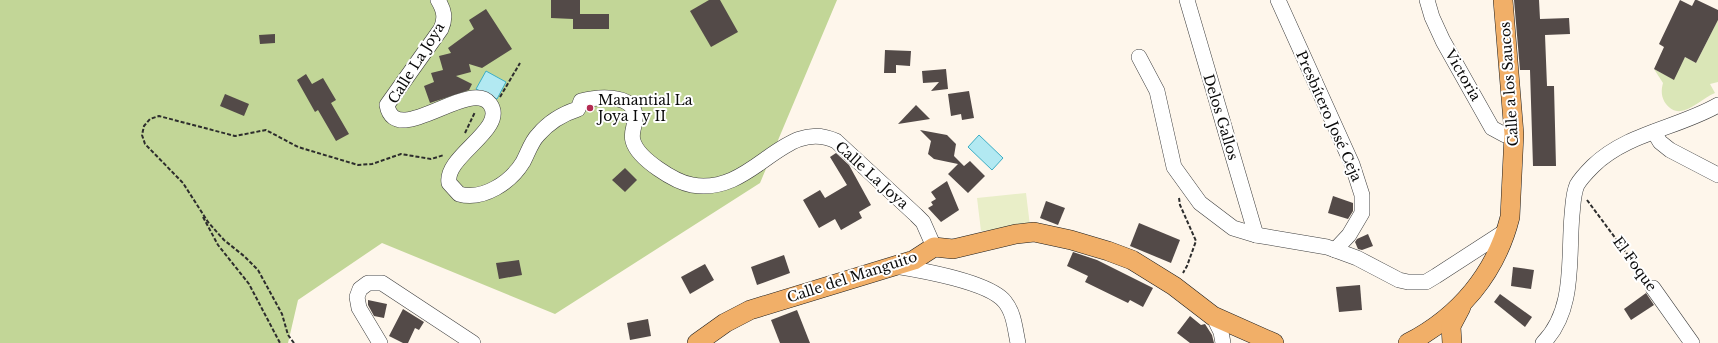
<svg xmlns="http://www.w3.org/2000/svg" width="1718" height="343" font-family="'Libre Baskerville',serif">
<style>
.green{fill:#dae6b7}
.forest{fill:#c2d697}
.pitch{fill:#e9eec8}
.water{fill:#b2e9f2;stroke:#3dafc5}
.building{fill:#534a48}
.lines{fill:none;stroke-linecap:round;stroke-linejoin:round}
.minor-casing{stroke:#3e3e3e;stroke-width:16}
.major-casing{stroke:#1c1c1c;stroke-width:20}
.path{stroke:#2d2d2d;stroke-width:2;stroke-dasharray:4 2;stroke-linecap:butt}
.minor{stroke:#fff;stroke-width:15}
.major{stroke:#f1af68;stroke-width:19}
.poi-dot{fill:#b32b52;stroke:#fff;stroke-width:1.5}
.labels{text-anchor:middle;stroke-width:4;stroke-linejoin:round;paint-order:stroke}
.street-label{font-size:14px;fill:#0b0b0b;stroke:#fff}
.poi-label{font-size:14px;fill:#0b0b0b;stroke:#fff;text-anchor:start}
</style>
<rect width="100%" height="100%" fill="#fef6eb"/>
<!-- green -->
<path class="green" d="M1718,20V82L1710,84L1715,93C1699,99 1681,123 1666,104C1661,97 1661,90 1663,83L1654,69L1673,79L1685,57L1696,63Z"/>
<!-- forest -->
<path class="forest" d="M0,0H837L760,183L555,314L382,243L298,300L288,343H0Z"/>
<!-- pitch -->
<path class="pitch" d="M1026,193L1030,226L981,231L977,198Z"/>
<!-- water -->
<g class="water">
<path d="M486,71L506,82L497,99L476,89Z"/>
<path d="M979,135L1003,158L992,170L968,147Z"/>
</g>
<!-- building -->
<g class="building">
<path d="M551,0H580V14H609V29H573V19L551,18Z"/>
<path d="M709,0H720L738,32L711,47L690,11Z"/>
<path d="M1514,0H1539L1540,19L1569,18L1570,34L1545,35L1547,86H1554L1556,166H1533L1530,70H1520Z"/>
<path d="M1680,0L1692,6L1695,0H1697L1718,10V20L1696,63L1685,57L1674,80L1654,69L1664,47L1659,44Z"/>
<path d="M486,9L512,49L482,68L469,64L471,72L456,76L472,84L469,90L430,103L424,86L434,82L431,73L443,70L439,56L451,53L448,48L474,29L469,20Z"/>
<path d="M275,34V43L260,44L259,35Z"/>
<path d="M885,50L911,51L910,66L896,65V73H884Z"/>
<path d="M946,69L948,89L931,91L939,82L923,83L922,71Z"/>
<path d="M306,74L312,84L323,78L336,100L331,103L349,134L336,141L318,110L315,112L297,80Z"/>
<path d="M969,91L974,118L962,120L961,114L951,116L948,94Z"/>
<path d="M225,94L249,104L244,116L220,106Z"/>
<path d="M916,105L930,119L898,124Z"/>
<path d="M920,130L947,135L956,144L954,156L964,166L970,161L985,176L968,193L948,174L958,164L934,159L928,154L931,141Z"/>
<path d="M836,153L849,165L871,205L859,212L862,218L841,230L835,219L819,228L803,200L820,190L825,198L847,185L830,157Z"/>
<path d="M625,168L637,180L625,192L612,180Z"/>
<path d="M947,181L959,210L941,222L928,208L933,205L931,202L936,199L931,192Z"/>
<path d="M1333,196L1353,203V211L1348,219L1328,213Z"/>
<path d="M1046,201L1065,208L1058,225L1040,218Z"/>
<path d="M1139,223L1180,240L1171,263L1130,246Z"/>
<path d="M1368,234L1373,246L1362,250L1358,249L1355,242L1357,239Z"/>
<path d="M1073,252L1097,260L1153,288L1143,307L1130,300L1128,303L1085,282L1088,276L1067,266Z"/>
<path d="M784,255L790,273L757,285L751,267Z"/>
<path d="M519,260L522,275L499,279L496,263Z"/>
<path d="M705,264L714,280L690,294L681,277Z"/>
<path d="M1513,267L1534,270L1531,289L1511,286Z"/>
<path d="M1360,285L1362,310L1339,312L1336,287Z"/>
<path d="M1646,293L1654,305L1631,320L1624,309Z"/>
<path d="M1500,294L1532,317L1525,327L1494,302Z"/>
<path d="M368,300L387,304L384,318L374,316L368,305Z"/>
<path d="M403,309L424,322L419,330L415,328L408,343H403L389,336Z"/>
<path d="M797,310L810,343H780L771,320Z"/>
<path d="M1190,316L1201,325L1205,324L1212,335L1214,343H1190L1177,333Z"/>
<path d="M648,319L651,336L630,340L627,323Z"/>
</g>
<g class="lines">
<defs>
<g id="minor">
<path d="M438,0C444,10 446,18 441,29L387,105C395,150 470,77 490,104C508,129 444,156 449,183L459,194C483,201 511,182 523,162C528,153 531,142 538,135C549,122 562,114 578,109L581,101C596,97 631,93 635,114C637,123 630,131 633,141C638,159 675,182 692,185C754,196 783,116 836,141L916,215L923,222L934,247"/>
<path d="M1187,0L1256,235"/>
<path d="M1278,0L1352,164L1362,195V213L1349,235L1335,250"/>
<path d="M1427,0L1432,17L1443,41L1492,128L1505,135L1514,134"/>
<path d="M1139,57L1157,91L1174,167L1200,203L1233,228L1256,235L1327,247L1357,258L1399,280L1408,282H1426L1436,276L1507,230"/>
<path d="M1654,132L1660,142L1670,150L1718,175"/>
<path d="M895,266C920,270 990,282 1005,302C1014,313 1015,329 1018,343"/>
<path d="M1653,288L1692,343"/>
<path d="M1213,316L1221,332L1223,343"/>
<path d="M380,343L359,308L357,297L360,289L368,283H382L473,343"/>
<path d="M1543,343C1576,310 1568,257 1572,215C1573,206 1573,194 1577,185C1581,178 1587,172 1593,166C1627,133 1678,128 1718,105"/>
</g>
<g id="major">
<path d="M697,343L725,323L750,310L914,260L934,247L953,249L1016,234L1034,232L1071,240L1108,251L1132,260L1174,286L1213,316L1274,343"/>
<path d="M1408,343C1459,317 1496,273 1510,217L1514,134L1503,0"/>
<path d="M1452,343L1451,326L1461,307"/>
</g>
</defs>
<!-- minor casing -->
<use href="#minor" class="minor-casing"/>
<!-- major casing -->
<use href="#major" class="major-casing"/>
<!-- path -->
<g class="path">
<path d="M500,97L520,63"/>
<path d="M465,133L475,112"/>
<path d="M1179,198L1180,205L1196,241L1187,266L1183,273"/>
<path d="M1587,200L1645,278"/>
<path d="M203,217L218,245L249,284L280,343"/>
<path d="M294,343L288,335L282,314L258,270L244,256L224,240L208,222L183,183L145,144L142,135L144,126L150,119L159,116L235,136L266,130L298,147L358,165L372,164L401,154L431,159L444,155"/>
</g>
<!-- minor -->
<use href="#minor" class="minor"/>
<!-- major -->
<use href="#major" class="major"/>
</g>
<!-- markers -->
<circle class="poi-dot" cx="590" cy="108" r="4"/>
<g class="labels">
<!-- street labels -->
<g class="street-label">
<text transform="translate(416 63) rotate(-58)" y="5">Calle La Joya</text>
<text transform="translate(1463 75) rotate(60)" y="5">Victoria</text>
<text transform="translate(1509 84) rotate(-94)" y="5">Calle a los Saucos</text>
<text transform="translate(1329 116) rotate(66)" y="5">Presbítero José Ceja</text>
<text transform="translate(1221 117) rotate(73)" y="5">Delos Gallos</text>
<text transform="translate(872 175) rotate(42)" y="5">Calle La Joya</text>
<text transform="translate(1635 264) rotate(54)" y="5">El Foque</text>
<text transform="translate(852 277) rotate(-18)" y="5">Calle del Manguito</text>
</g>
<!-- poi labels -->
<g class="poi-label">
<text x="598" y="105">Manantial La<tspan x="598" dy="16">Joya I y II</tspan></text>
</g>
</g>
</svg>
